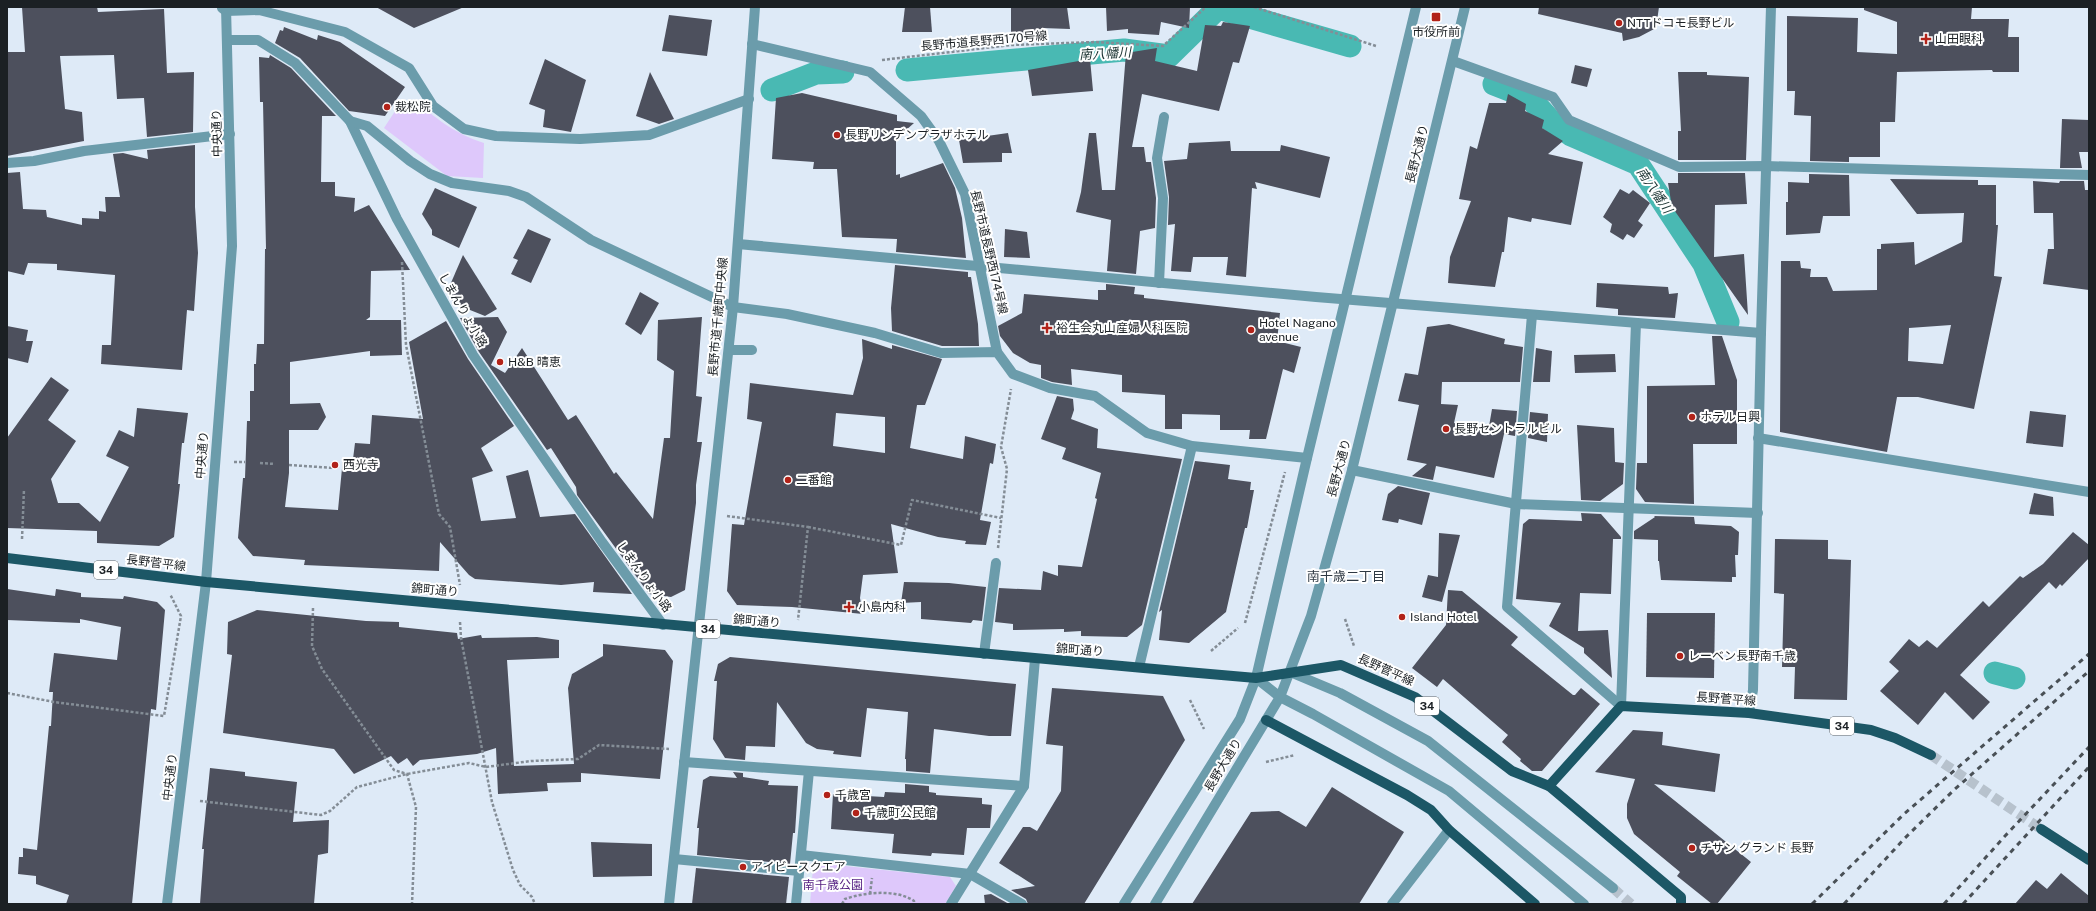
<svg xmlns="http://www.w3.org/2000/svg" width="2096" height="911" font-family="'Public Sans','Noto Sans JP',sans-serif">
<style>
.green{fill:#dec8fb}
.lines{fill:none;stroke-linecap:round;stroke-linejoin:round}
.canal{stroke:#49b9b3;stroke-width:23}
.building{fill:#4d505d;fill-rule:evenodd}
.minor-tunnel{stroke:#b7c2cd;stroke-width:10;stroke-dasharray:10 5;stroke-linecap:butt}
.major-tunnel{stroke:#b7c2cd;stroke-width:10;stroke-dasharray:10 5;stroke-linecap:butt}
.path{stroke:#848d96;stroke-width:2.5;stroke-dasharray:3 2;stroke-linecap:butt}
.minor{stroke:#6b9cab;stroke-width:10}
.major{stroke:#1c5766;stroke-width:10}
.rail{stroke:#495056;stroke-width:3;stroke-dasharray:5 5;stroke-linecap:butt}
.poi-dot{fill:#b22319;stroke:#fff;stroke-width:1.5}
.labels{text-anchor:middle;stroke-width:4;stroke-linejoin:round;paint-order:stroke}
.shield{fill:#fff;stroke:#5f6366;stroke-width:1}
.shield-label{font-size:11px;font-weight:bold;fill:#1b2024}
.poi-label{font-size:12px;fill:#1b2024;stroke:#fff;text-anchor:start}
.street-label{font-size:12px;fill:#1b2024;stroke:#fff}
.park-label{font-size:12px;fill:#562183;stroke:#fff}
.water-label{font-size:13px;font-style:italic;fill:#193130;stroke:#fff}
.neighbourhood-label{font-size:13px;fill:#2f3943;stroke:#fff}
</style>
<rect width="100%" height="100%" fill="#deeaf7"/>
<!-- green -->
<g class="green">
<path d="M401,102L409,110L417,102C439,121 456,134 484,143L483,178L447,176L384,128Z"/>
<path d="M826,864L950,877L956,886L945,904H810L813,868Z"/>
</g>
<g class="lines">
<!-- canal -->
<g class="canal">
<path d="M907,70L1124,50L1169,56L1218,8L1350,46"/>
<path d="M1494,84L1530,98L1549,119L1571,135L1638,164L1704,264L1728,322"/>
<path d="M772,90L816,73L843,72"/>
<path d="M1995,673L2014,678"/>
</g>
</g>
<!-- building -->
<g class="building">
<path d="M22,7H97L98,12L164,9L167,73L194,72L193,132L147,137L144,98L117,99L114,55L60,56L65,109L82,112L84,141L7,156V52H25Z"/>
<path d="M376,7H464L414,28Z"/>
<path d="M905,7H930L932,32H902Z"/>
<path d="M1011,7H1067L1070,29L1042,28L1043,34H1011Z"/>
<path d="M1106,7H1190L1189,28L1161,22L1159,35L1128,33V29L1107,31Z"/>
<path d="M1539,7H1659L1656,28L1639,37L1623,41L1622,33L1538,14Z"/>
<path d="M1972,7L1971,19H2009L2008,37H2019V72H1993L1992,70L1897,72L1895,122H1880V157H1849V162L1810,161L1811,116L1794,115L1795,91H1787V16L1858,18L1857,52L1897,54V22L1864,10V8Z"/>
<path d="M669,15L712,20L707,56L662,51Z"/>
<path d="M1223,22L1250,26L1239,63L1233,62L1219,111L1142,94L1132,147H1144L1146,162H1151L1156,198L1155,228L1140,231L1136,274L1107,271L1111,220L1076,212L1081,192L1089,133H1096L1102,190H1115L1126,53L1157,48L1155,61L1197,71L1205,25L1221,26Z"/>
<path d="M284,27L317,40L318,35L340,42L405,87L385,116L349,111L300,58L275,43L280,30L283,31Z"/>
<path d="M270,55L291,68L336,116H322L321,182H335V196L355,198L354,212L369,205L410,270L371,271L370,317L366,320H401L402,355L370,356V351L290,362V404L320,403L326,417L318,430H289V473L285,507L338,510L343,458L353,459L355,443L370,444L372,415L423,419L409,342L446,321L468,359L514,426L481,448L493,471L472,478L481,521L516,518L506,476L528,470L540,517L575,514L632,594L593,592L594,582L561,585L475,579L469,575L440,542L439,571L304,565L305,560L253,556L238,538L243,478H245L247,421H250V391H254V364H256L257,344H264L265,249H266L263,102H260L259,57L269,58Z"/>
<path d="M545,59L586,80L571,132L543,127L545,110L529,104Z"/>
<path d="M1090,59L1093,91L1032,96L1028,70Z"/>
<path d="M1575,65L1592,69L1587,87L1571,83Z"/>
<path d="M650,72L674,119L659,124L636,116Z"/>
<path d="M1678,72H1707V75L1749,77L1746,160H1678V131H1681Z"/>
<path d="M802,93L897,115V121L914,123L896,139V175L900,174V178L943,163L955,188L962,218L966,258L896,252L897,239L842,237L837,169H813L814,162L772,159L776,98Z"/>
<path d="M1508,94L1526,104L1525,111L1544,120L1542,128L1563,141L1548,154L1583,162L1571,225L1532,218L1531,222L1508,217L1504,252H1502L1495,287L1448,283L1450,257L1471,201L1459,199L1470,146L1477,149L1489,103H1506Z"/>
<path d="M2062,119L2089,120V152H2079L2082,168H2060Z"/>
<path d="M1008,133L1012,153H1002V162L963,163L959,140Z"/>
<path d="M1230,141L1231,151H1280L1281,145L1330,157L1320,198L1255,182L1257,189L1252,188L1246,277L1226,275L1228,257H1193L1191,272L1171,271L1175,224L1168,225L1169,197L1164,161L1187,159L1189,143Z"/>
<path d="M195,145V207L198,253L194,311L187,310L182,370L101,364L102,345H111L115,275L57,270V264L28,263L24,275L7,271V173L20,172L23,209L46,210L47,217L82,225V218L99,219V211L106,212L105,197H120L113,154L123,153L148,159L147,150Z"/>
<path d="M1678,173H1745L1747,204L1715,205L1714,257L1744,254L1748,315L1672,207L1668,183H1678Z"/>
<path d="M1809,174L1849,175L1850,216H1823L1820,233L1786,235V202H1788V182L1809,183Z"/>
<path d="M1890,179L1978,180V185H1996V225H1998L1994,276L2002,277L1974,409L1918,397H1897L1887,452L1780,432L1781,261H1800L1801,268L1811,269L1810,277H1827L1833,291L1877,290V249H1881V244L1914,242L1915,265L1962,242L1964,213L1917,214ZM1951,325L1943,364L1908,361L1909,328Z"/>
<path d="M2033,181L2059,183L2060,181H2084L2085,190H2089V290L2043,284L2048,249H2054L2053,213H2034Z"/>
<path d="M435,188L477,207L459,248L432,235V230L422,214Z"/>
<path d="M1620,189L1629,194L1633,190L1650,203L1638,221L1643,225L1634,238L1627,234L1623,240L1610,232L1612,224L1603,217Z"/>
<path d="M528,229L551,239L531,283L511,274L518,260L513,258Z"/>
<path d="M1005,229L1027,232L1030,258L1004,257Z"/>
<path d="M463,255L497,309L485,316L455,304L447,292Z"/>
<path d="M895,265L968,272V277H971L978,324L979,346H942L892,331L891,308Z"/>
<path d="M1597,283L1668,287L1669,294L1678,293L1675,318L1618,315V309L1596,307Z"/>
<path d="M1106,284L1135,287L1134,294L1144,295V298L1280,313L1277,341L1301,347L1294,373L1283,369L1266,439H1249L1250,430H1220V415L1182,414V429H1165V395L1122,392V375L1071,369L1072,385L1052,382L1041,378V365L1030,363L1013,353L1000,336L998,326L1022,313L1024,294L1098,300V290H1106Z"/>
<path d="M640,292L659,303L641,335L625,324Z"/>
<path d="M498,317L507,332L491,365L505,373L522,348L568,420L576,415L614,474L616,472L653,519L664,438H670L674,371L657,360L658,320L702,317L696,396L702,397L697,442H702L696,485V503L685,590L671,597L649,594L577,495L576,487L551,448L547,450L479,352L460,318Z"/>
<path d="M1449,324L1505,339L1504,344L1523,347L1520,382H1442L1441,404L1458,405L1454,423L1488,432L1492,409L1517,411L1515,436L1504,434L1494,478L1436,466L1433,480L1412,476L1427,464L1407,460L1419,405L1398,401L1405,373L1418,375L1427,327Z"/>
<path d="M7,326L28,330L26,341H33L28,363L7,358Z"/>
<path d="M1712,336H1722L1737,380V444H1693L1694,504L1645,502L1636,489L1637,463H1647V386L1715,385Z"/>
<path d="M862,339L892,349V345L942,359L925,405H917L910,448L963,459L965,436L996,444L993,464L990,463L980,520L991,522L986,545L965,544L966,541L938,537L891,524L898,573L863,575L860,598L863,614L792,607L737,605L727,591L732,524L744,525L762,422L747,419L750,383L853,395L863,358ZM836,413L885,417V453L833,446Z"/>
<path d="M1536,348L1552,351L1550,382H1533Z"/>
<path d="M1615,354L1616,372L1575,373L1574,355Z"/>
<path d="M51,377L69,390L48,420L76,441L51,479L58,503H79L100,522L129,467L106,456L119,430L134,437L137,408L188,413L184,443H182L178,484H180L174,537L159,546L97,543V531L7,528V438Z"/>
<path d="M1057,396L1073,399L1074,410L1071,419L1098,429L1097,448L1182,459L1142,625L1127,637L1081,636V631L1064,632V629L1013,630V624L995,622L999,588L1041,590L1043,571L1058,576V565L1082,567L1097,499L1095,498L1101,473L1062,459L1066,448L1041,439Z"/>
<path d="M2030,411L2066,415L2063,447L2026,443Z"/>
<path d="M1530,412L1548,414L1547,442L1528,438Z"/>
<path d="M1577,425L1614,428L1615,462L1624,463L1623,484L1600,501L1581,500Z"/>
<path d="M1195,461L1230,465L1228,479L1251,482L1250,490H1254L1247,528H1245L1226,612L1189,643L1159,640L1162,610L1159,612Z"/>
<path d="M1398,486L1430,493L1422,525L1399,519L1398,523L1382,520L1388,494Z"/>
<path d="M2034,493L2053,497L2054,516L2029,514Z"/>
<path d="M1581,513L1601,514L1621,537V539H1613L1611,594L1580,593L1578,631L1608,630L1612,678L1584,653V648L1549,626L1561,603L1516,599L1523,524L1529,519L1582,521Z"/>
<path d="M1654,516L1694,517L1695,524L1731,526L1739,532L1738,555H1735L1736,577H1732V582L1661,580L1659,561H1658V540L1634,539V531L1655,517Z"/>
<path d="M2073,532L2089,545V558L2062,586L2060,584L2056,589L2049,582L1960,675L1990,702L1973,720L1945,692L1918,725L1880,691L1899,671L1889,662L1909,639L1919,647L1927,640L1937,648L1983,601L1989,607L2020,576L2023,578L2043,564Z"/>
<path d="M1439,533L1460,535L1442,602L1422,597L1428,575L1438,577Z"/>
<path d="M1775,539L1828,540V559L1851,560L1847,700L1794,699L1795,667H1782L1784,594L1774,593Z"/>
<path d="M904,582L949,583L986,587L982,621L973,620L971,623L921,619V602L901,603Z"/>
<path d="M7,589L55,596L56,589L81,593V597L123,599L124,596L157,602L165,610L156,710L151,709L132,904H66L69,895L36,884V876L18,874L19,857H23V848L37,850L49,726H51L53,692H49L54,653L117,660L121,627L80,619V623L7,620Z"/>
<path d="M1448,590L1462,591L1518,637L1511,645L1573,695H1575L1581,688L1600,704L1542,771H1532L1520,761L1521,759L1502,742L1508,735L1443,679L1437,687L1412,668L1446,625Z"/>
<path d="M257,610L366,621L399,622V627L457,633L458,639L481,635L482,638L537,637L559,640V658L507,660L514,766L574,764L568,688L572,674L603,656V644L665,650L673,661L660,779L581,773V782L547,783L548,791L498,794L496,748L477,754L420,760L413,766L407,758L398,764L391,756L354,774L334,749L223,733L232,655L227,654L228,622Z"/>
<path d="M1647,613H1715L1714,678L1646,677Z"/>
<path d="M730,657L1016,684L1011,736H989L934,729L930,773L906,771V759H905L908,712L867,708L861,757L833,754L834,751L817,749L806,743L777,702L775,747L746,746L745,760L725,758L713,739L717,681H714L718,664Z"/>
<path d="M1052,688L1163,696L1185,740L1084,904H1028L1026,899L1011,890L1035,886L999,863L1023,827H1030L1037,831L1061,791L1063,746L1046,744Z"/>
<path d="M1633,730L1663,732L1662,745L1720,754L1715,792L1654,784L1751,862L1717,904H1712L1677,876L1680,872L1634,834L1627,818V804L1635,779L1595,772Z"/>
<path d="M210,768L245,772V776L297,782L293,822L329,820L328,853L318,855L314,904H200L204,849H202Z"/>
<path d="M733,772L743,773V777L769,781L768,785L798,786L795,833H793L790,864L697,855L699,828H697L703,780L710,776L737,778Z"/>
<path d="M905,784L929,786V792L936,793V795L982,798V804L992,805L990,828H967L964,855L932,853L931,856L892,853L894,834L831,829L833,794L884,797L885,792L905,793Z"/>
<path d="M1332,787L1404,832L1359,904H1192L1251,812L1279,811L1306,827Z"/>
<path d="M591,842L652,844V876L593,877Z"/>
<path d="M696,868L789,877L786,904H692Z"/>
<path d="M2061,873L2089,896V904H2015L2036,880L2047,889Z"/>
<path d="M991,894L1009,904H985L984,895Z"/>
</g>
<g class="lines">
<!-- minor-tunnel -->
<path class="minor-tunnel" d="M1613,888L1631,904"/>
<!-- major-tunnel -->
<path class="major-tunnel" d="M1931,755L2041,829"/>
<!-- path -->
<g class="path">
<path d="M1254,7L1376,46"/>
<path d="M882,60L1011,45L1095,42L1163,46L1206,7"/>
<path d="M402,262L406,345L439,514L450,527L460,585"/>
<path d="M234,462H245"/>
<path d="M260,463L275,464"/>
<path d="M289,465L334,468"/>
<path d="M727,516L808,527L798,620"/>
<path d="M808,527L901,545L912,500L1001,518"/>
<path d="M22,539L24,489"/>
<path d="M998,548L1007,469L1001,447L1011,389"/>
<path d="M313,608L312,646L322,669L394,770L407,774L416,807L412,904"/>
<path d="M1345,619L1354,646"/>
<path d="M460,622L461,638L492,802L513,870L520,885L532,897L535,904"/>
<path d="M1245,623L1285,472"/>
<path d="M1211,651L1238,628"/>
<path d="M7,693L54,702L164,716L181,616L170,594"/>
<path d="M1190,700L1204,729"/>
<path d="M1266,762L1295,755"/>
<path d="M200,801L321,815L330,811L357,787L407,774L469,763L486,767L531,761L578,759L599,745L669,749"/>
<path d="M870,894L872,878"/>
<path d="M842,904L845,899C865,892 897,889 914,901V904"/>
</g>
<!-- minor -->
<g class="minor">
<path d="M222,8L226,11L259,10L345,32L409,68L433,106L464,129L496,136L580,139L649,135L749,99"/>
<path d="M228,40H258L295,63L350,121L397,219L473,355L602,542L663,625"/>
<path d="M752,44L870,72L921,116L939,141L965,194L997,352"/>
<path d="M1453,61L1553,97L1569,120L1679,167L1766,166L2089,175"/>
<path d="M350,121L367,126L410,161L430,174L452,183L509,191L526,197L591,240L733,307L787,314L875,333L941,353L997,352L1013,374L1050,388L1095,396L1147,433L1192,446L1307,458"/>
<path d="M7,163L34,161L84,151L230,134"/>
<path d="M738,244L1316,297L1761,333"/>
<path d="M1159,283L1163,198L1157,158L1164,117"/>
<path d="M1532,315L1507,607L1621,706"/>
<path d="M729,350H752"/>
<path d="M1758,438L2089,492"/>
<path d="M1352,470L1516,504L1758,513"/>
<path d="M984,654L996,563"/>
<path d="M1139,667L1192,446"/>
<path d="M1290,672L1340,693L1428,741L1613,888"/>
<path d="M1256,678L1280,697L1313,714L1449,791L1584,904"/>
<path d="M1621,706L1636,323"/>
<path d="M1749,713L1753,690L1761,333L1771,7"/>
<path d="M684,762L1024,786"/>
<path d="M801,855L970,874L1022,904"/>
<path d="M674,859L799,871"/>
<path d="M167,904L206,582L232,246L226,7"/>
<path d="M669,904L733,307L755,7"/>
<path d="M796,904L809,771"/>
<path d="M951,904L1024,786L1035,659"/>
<path d="M1124,904L1240,719L1256,678L1307,458L1416,7"/>
<path d="M1155,904L1280,697L1311,616L1352,470L1465,7"/>
<path d="M1392,904L1449,830"/>
</g>
<!-- major -->
<g class="major">
<path d="M7,558L206,582L1187,672L1256,678L1341,665L1415,697L1512,771L1549,786L1681,897V904"/>
<path d="M1266,720L1407,795L1431,810L1449,830L1535,904"/>
<path d="M1549,786L1621,706L1749,713L1871,730L1895,738L1931,755"/>
<path d="M2041,829L2089,860"/>
</g>
<!-- rail -->
<g class="rail">
<path d="M1812,904L1904,814L2089,654"/>
<path d="M1844,904L1905,838L1955,789L2089,671"/>
<path d="M1944,904L2005,836L2089,747"/>
<path d="M1963,904L2089,767"/>
</g>
</g>
<!-- markers -->
<g class="poi-dot">
<rect x="1431" y="12" width="10" height="10" rx="2"/>
<circle cx="1619" cy="23" r="4"/>
<path d="M1924 33h4v4h4v4h-4v4h-4v-4h-4v-4h4z"/>
<circle cx="387" cy="107" r="4"/>
<circle cx="837" cy="135" r="4"/>
<path d="M1045 322h4v4h4v4h-4v4h-4v-4h-4v-4h4z"/>
<circle cx="1251" cy="330" r="4"/>
<circle cx="500" cy="362" r="4"/>
<circle cx="1692" cy="417" r="4"/>
<circle cx="1446" cy="429" r="4"/>
<circle cx="335" cy="465" r="4"/>
<circle cx="788" cy="480" r="4"/>
<path d="M847 601h4v4h4v4h-4v4h-4v-4h-4v-4h4z"/>
<circle cx="1402" cy="617" r="4"/>
<circle cx="1680" cy="656" r="4"/>
<circle cx="827" cy="795" r="4"/>
<circle cx="856" cy="813" r="4"/>
<circle cx="1692" cy="848" r="4"/>
<circle cx="743" cy="867" r="4"/>
</g>
<g class="labels">
<!-- shield labels -->
<g class="shield">
<rect x="94" y="561" width="24" height="18" rx="3"/>
<rect x="696" y="620" width="24" height="18" rx="3"/>
<rect x="1415" y="697" width="24" height="18" rx="3"/>
<rect x="1830" y="717" width="24" height="18" rx="3"/>
</g>
<g class="shield-label">
<text x="106" y="574">34</text>
<text x="708" y="633">34</text>
<text x="1427" y="710">34</text>
<text x="1842" y="730">34</text>
</g>
<!-- poi labels -->
<g class="poi-label">
<text x="1627" y="27">NTTドコモ長野ビル</text>
<text x="1436" y="36" text-anchor="middle">市役所前</text>
<text x="1935" y="43">山田眼科</text>
<text x="395" y="111">裁松院</text>
<text x="845" y="139">長野リンデンプラザホテル</text>
<text x="1259" y="327">Hotel Nagano<tspan x="1259" dy="14">avenue</tspan></text>
<text x="1056" y="332">裕生会丸山産婦人科医院</text>
<text x="508" y="366">H&amp;B 晴恵</text>
<text x="1700" y="421">ホテル日興</text>
<text x="1454" y="433">長野セントラルビル</text>
<text x="343" y="469">西光寺</text>
<text x="796" y="484">二番館</text>
<text x="858" y="611">小島内科</text>
<text x="1410" y="621">Island Hotel</text>
<text x="1688" y="660">レーベン長野南千歳</text>
<text x="835" y="799">千歳宮</text>
<text x="864" y="817">千歳町公民館</text>
<text x="1700" y="852">チサン グランド 長野</text>
<text x="751" y="871">アイビースクエア</text>
</g>
<!-- street labels -->
<g class="street-label">
<text transform="translate(984 41) rotate(-5)" y="4">長野市道長野西170号線</text>
<text transform="translate(217 133) rotate(-91)" y="4">中央通り</text>
<text transform="translate(1417 154) rotate(-76)" y="4">長野大通り</text>
<text transform="translate(989 252) rotate(77)" y="4">長野市道長野西174号線</text>
<text transform="translate(463 310) rotate(60)" y="4">しまんりょ小路</text>
<text transform="translate(718 317) rotate(-85)" y="4">長野市道千歳町中央線</text>
<text transform="translate(202 455) rotate(-85)" y="4">中央通り</text>
<text transform="translate(1339 468) rotate(-75)" y="4">長野大通り</text>
<text transform="translate(156 563) rotate(7)" y="4">長野菅平線</text>
<text transform="translate(644 577) rotate(54)" y="4">しまんりょ小路</text>
<text transform="translate(435 590) rotate(5)" y="4">錦町通り</text>
<text transform="translate(757 621) rotate(5)" y="4">錦町通り</text>
<text transform="translate(1080 650) rotate(4)" y="4">錦町通り</text>
<text transform="translate(1386 670) rotate(24)" y="4">長野菅平線</text>
<text transform="translate(1726 699) rotate(4)" y="4">長野菅平線</text>
<text transform="translate(1223 765) rotate(-59)" y="4">長野大通り</text>
<text transform="translate(170 777) rotate(-83)" y="4">中央通り</text>
</g>
<!-- park labels -->
<g class="park-label">
<text x="833" y="889">南千歳公園</text>
</g>
<!-- water labels -->
<g class="water-label">
<text transform="translate(1105 53) rotate(-3)" y="5">南八幡川</text>
<text transform="translate(1655 190) rotate(56)" y="5">南八幡川</text>
</g>
<!-- neighbourhood labels -->
<g class="neighbourhood-label">
<text x="1346" y="581">南千歳二丁目</text>
</g>
</g>
<!-- border -->
<rect width="2096" height="911" fill="none" stroke="#1b2024" stroke-width="16"/>
</svg>
